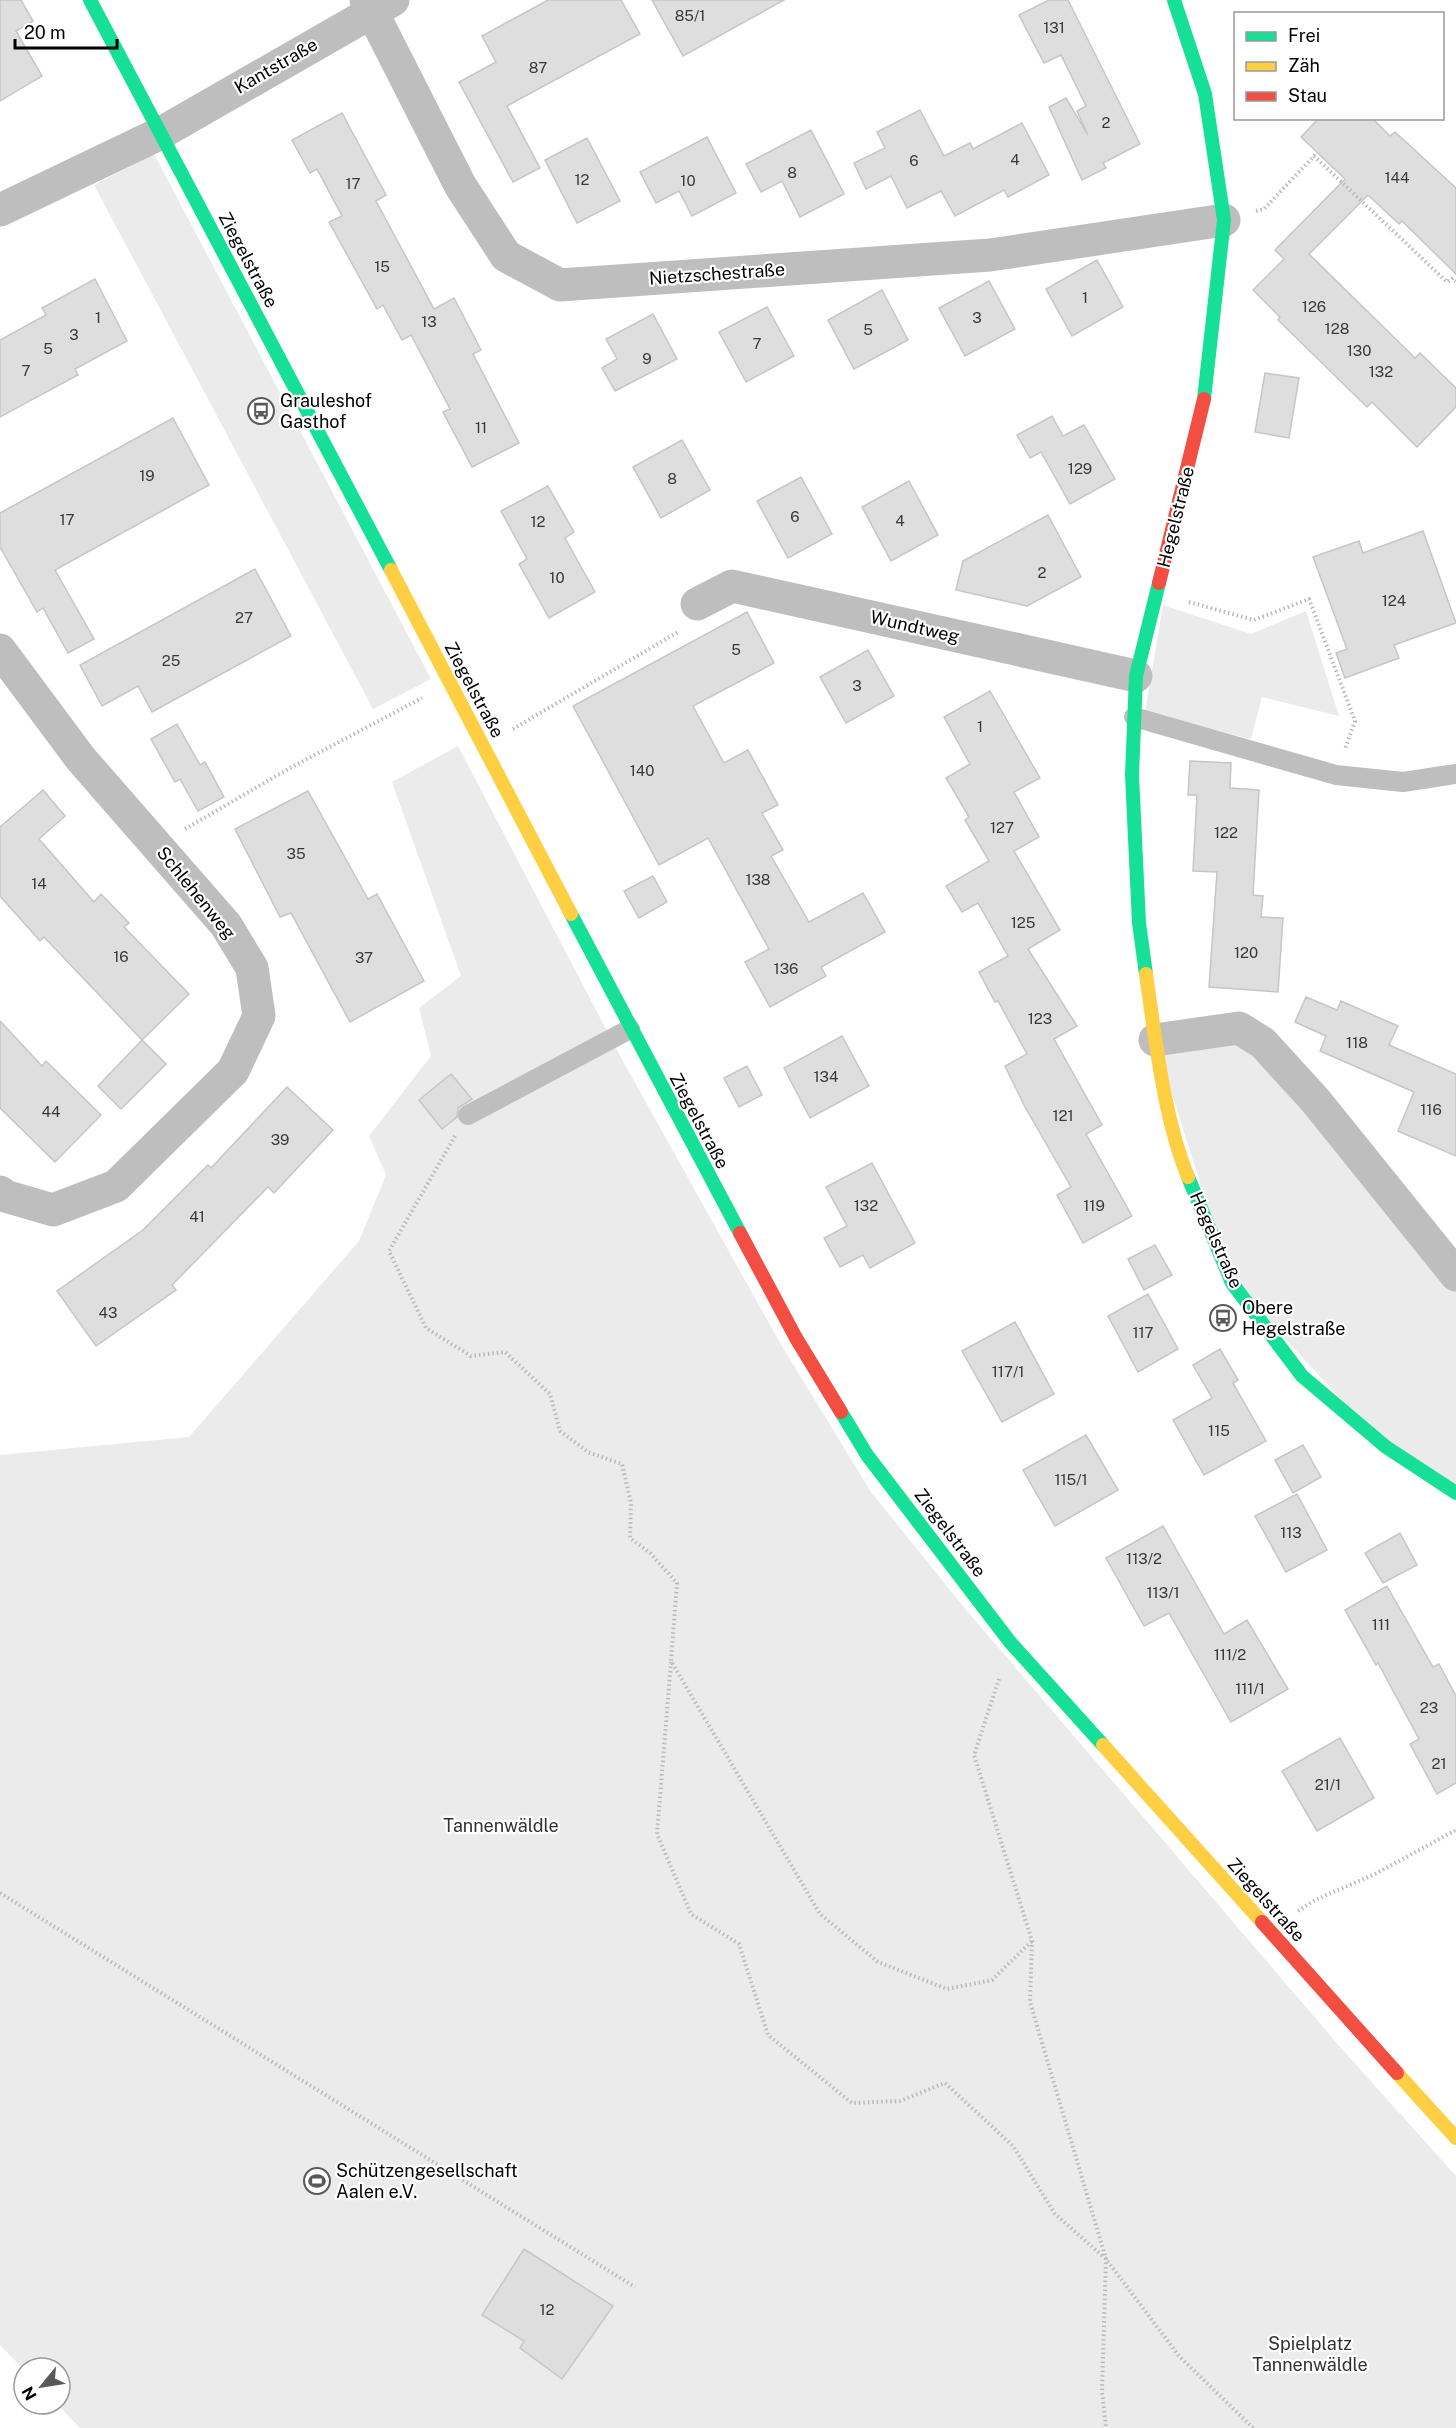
<svg xmlns="http://www.w3.org/2000/svg" width="1456" height="2428" font-family="'Public Sans',sans-serif">
<style>
.green{fill:#ebebeb}
.building{fill:#dedede;stroke:#c6c6c6;stroke-width:1.5}
.lines{fill:none;stroke-linecap:round;stroke-linejoin:round}
.path{stroke:#b9b9b9;stroke-width:4;stroke-dasharray:1.5 3;stroke-linecap:butt}
.lane{stroke:#bebebe;stroke-width:20}
.street{stroke:#bebebe;stroke-width:33}
.fast{stroke:#16e098;stroke-width:14}
.slow{stroke:#ffcf43;stroke-width:14}
.jam{stroke:#f24e42;stroke-width:14}
.labels{text-anchor:middle;stroke-width:4.5;stroke-linejoin:round;paint-order:stroke}
.number-label{font-size:15px;fill:#383838}
.street-label{font-size:18px;fill:#000;stroke:#fff}
.poi-label{font-size:18px;fill:#000;stroke:#fff;text-anchor:start}
.park-label{font-size:18px;fill:#313131;stroke:#fff}
</style>
<rect width="100%" height="100%" fill="#fff"/>
<!-- green -->
<g class="green">
<path d="M154,154L431,679L373,709L94,185Z"/>
<path d="M1163,605L1251,634L1306,611L1339,716L1262,697L1251,739L1145,712Z"/>
<path d="M458,746L619,1054L780,1343L871,1492L967,1611L1341,2048L1456,2176V2428H80L57,2404H60V2368H24V2370L0,2345V1455L189,1437L359,1241L386,1175L369,1136L431,1056L419,1008L461,976L392,782Z"/>
<path d="M1239,1028L1456,1275V1493L1386,1447L1231,1281L1155,1040Z"/>
</g>
<!-- building -->
<g class="building">
<path d="M0,0H21L33,21L16,31L42,76L0,101Z"/>
<path d="M548,0H621L640,34L507,106L540,168L513,182L459,82L496,62L482,36Z"/>
<path d="M652,0H784L683,56Z"/>
<path d="M1049,0H1068L1140,144L1103,163L1106,168L1082,180L1049,107L1066,98L1088,135L1077,111L1086,106L1061,55L1044,63L1019,15Z"/>
<path d="M920,110L944,156L970,143L973,149L1022,123L1049,175L1008,197L1004,190L955,216L941,191L907,208L891,176L866,189L854,163L885,148L877,132Z"/>
<path d="M342,113L386,195L376,201L434,309L454,298L481,350L473,354L519,443L472,467L443,412L450,409L411,335L402,340L383,305L377,309L329,222L342,216L317,169L310,173L292,140Z"/>
<path d="M1319,118H1372L1390,136L1395,132L1456,188V274L1402,221L1399,224L1368,195L1309,254L1415,358L1420,353L1456,388V407L1417,447L1372,402L1367,407L1278,320L1280,317L1253,290L1284,259L1275,250L1345,179L1301,137Z"/>
<path d="M811,130L844,194L800,217L782,181L761,192L746,164Z"/>
<path d="M707,137L736,193L692,216L679,191L656,203L640,172Z"/>
<path d="M587,138L620,201L577,223L545,160Z"/>
<path d="M1097,260L1123,307L1072,336L1046,289Z"/>
<path d="M95,279L127,341L75,369L78,375L0,417V340L46,315L42,308Z"/>
<path d="M989,281L1015,329L965,356L939,308Z"/>
<path d="M882,290L908,340L854,369L828,320Z"/>
<path d="M767,307L794,356L746,382L719,332Z"/>
<path d="M653,314L677,359L615,391L602,368L617,359L606,339Z"/>
<path d="M1265,373L1299,378L1289,438L1255,432Z"/>
<path d="M1052,416L1063,436L1084,425L1115,479L1070,504L1041,452L1030,458L1017,435Z"/>
<path d="M173,418L209,485L55,570L94,639L68,653L43,608L37,612L0,547V513Z"/>
<path d="M682,440L710,490L661,518L633,467Z"/>
<path d="M801,477L832,534L788,558L757,501Z"/>
<path d="M909,481L938,535L891,561L862,507Z"/>
<path d="M548,486L574,532L565,538L595,592L549,618L519,564L527,559L501,511Z"/>
<path d="M1048,515L1081,577L1027,606L956,590L963,561Z"/>
<path d="M1423,531L1456,623L1394,645L1399,658L1345,678L1336,653L1347,649L1313,557L1359,541L1363,553Z"/>
<path d="M255,569L291,636L152,712L138,686L102,706L80,665Z"/>
<path d="M747,612L774,663L693,706L724,763L748,750L778,805L762,813L783,850L771,856L809,922L863,893L885,932L821,967L826,976L770,1007L745,962L769,949L708,838L659,865L573,706Z"/>
<path d="M868,650L894,696L846,723L820,677Z"/>
<path d="M990,691L1040,778L1014,792L1039,837L1014,851L1060,930L1028,949L1077,1026L1054,1039L1102,1125L1086,1134L1132,1216L1083,1243L1057,1195L1071,1187L1025,1107L1005,1066L1027,1054L998,1001L995,1002L979,972L1008,956L978,903L962,912L946,886L989,861L965,820L969,817L946,778L970,764L944,717Z"/>
<path d="M177,724L200,765L205,762L224,797L198,811L180,779L175,782L151,739Z"/>
<path d="M1190,761L1231,763L1230,788L1259,790L1253,895L1263,896L1261,917L1283,918L1278,992L1209,987L1217,872L1193,871L1197,795H1188Z"/>
<path d="M43,790L65,816L39,839L94,902L101,894L129,923L124,927L189,994L142,1040L44,937L40,941L0,896V827Z"/>
<path d="M308,791L368,899L377,894L424,981L350,1022L291,913L280,917L235,829Z"/>
<path d="M653,876L667,902L639,918L624,891Z"/>
<path d="M1306,997L1337,1010L1341,1001L1398,1026L1389,1045L1456,1074V1156L1398,1131L1414,1092L1320,1051L1326,1036L1295,1022Z"/>
<path d="M0,1021L42,1066L46,1061L101,1115L55,1162L0,1108Z"/>
<path d="M842,1036L869,1086L810,1118L784,1068Z"/>
<path d="M142,1040L166,1064L121,1109L98,1086Z"/>
<path d="M747,1066L762,1095L739,1107L724,1078Z"/>
<path d="M451,1074L472,1099L458,1108L457,1117L442,1129L419,1100Z"/>
<path d="M287,1087L333,1130L274,1193L268,1187L172,1285L176,1290L96,1346L57,1291L143,1230L208,1165L211,1168Z"/>
<path d="M872,1163L915,1243L870,1268L863,1255L840,1267L824,1238L847,1226L826,1187Z"/>
<path d="M1155,1245L1172,1275L1144,1290L1128,1259Z"/>
<path d="M1148,1294L1178,1349L1138,1372L1108,1316Z"/>
<path d="M1015,1322L1054,1394L1002,1422L962,1351Z"/>
<path d="M1220,1349L1238,1380L1233,1383L1266,1441L1204,1475L1173,1420L1212,1398L1193,1365Z"/>
<path d="M1086,1435L1118,1490L1055,1526L1023,1470Z"/>
<path d="M1303,1445L1321,1477L1293,1493L1275,1460Z"/>
<path d="M1297,1494L1327,1550L1286,1572L1255,1516Z"/>
<path d="M1163,1526L1224,1634L1247,1620L1288,1689L1231,1722L1169,1613L1144,1626L1106,1558Z"/>
<path d="M1400,1533L1417,1565L1383,1583L1365,1553Z"/>
<path d="M1387,1586L1433,1667L1439,1664L1456,1696V1783L1437,1794L1410,1744L1419,1739L1378,1663L1376,1665L1345,1610Z"/>
<path d="M1340,1738L1374,1798L1317,1831L1282,1771Z"/>
<path d="M524,2249L613,2306L562,2379L520,2348L524,2341L482,2315Z"/>
</g>
<g class="lines">
<!-- path -->
<g class="path">
<path d="M1256,211L1264,209L1314,156L1447,282L1453,278L1456,281"/>
<path d="M1189,602L1254,620L1309,599L1355,721L1345,749"/>
<path d="M513,729L678,632"/>
<path d="M185,829L290,768L422,698"/>
<path d="M455,1136L389,1251L426,1328L471,1356L505,1352L550,1394L560,1431L588,1452L622,1464L631,1503L630,1538L650,1553L677,1583L671,1661L820,1914L878,1962L947,1989L992,1980L1032,1941"/>
<path d="M671,1662L657,1834L691,1914L739,1944L768,2035L852,2103L900,2101L945,2083L1013,2146L1055,2214L1106,2259L1179,2356L1253,2428"/>
<path d="M999,1679L974,1755L1032,1941L1030,2002L1106,2259L1102,2391L1106,2428"/>
<path d="M0,1893L635,2287"/>
<path d="M1298,1911L1315,1900L1375,1874L1456,1830"/>
</g>
<!-- lane -->
<g class="lane">
<path d="M1134,717L1336,775L1403,782L1456,774"/>
<path d="M468,1115L630,1029"/>
</g>
<!-- street -->
<g class="street">
<path d="M366,0L460,185L506,256L560,285L990,255L1224,220"/>
<path d="M0,210L161,133L393,0"/>
<path d="M697,604L732,586L1136,676"/>
<path d="M0,650L81,759L226,925L252,968L259,1016L233,1071L116,1186L53,1210L5,1196L0,1192"/>
<path d="M1155,1040L1239,1028L1263,1043L1315,1100L1456,1275"/>
</g>
<!-- fast -->
<g class="fast">
<path d="M90,0L391,570"/>
<path d="M1174,0L1205,94L1224,220L1204,399"/>
<path d="M571,914L740,1233"/>
<path d="M1146,974L1139,923L1132,775L1136,676L1159,583"/>
<path d="M1188,1177L1232,1283L1302,1376L1386,1447L1456,1493"/>
<path d="M841,1412L867,1455L1010,1642L1103,1745"/>
</g>
<!-- slow -->
<g class="slow">
<path d="M391,570L571,914"/>
<path d="M1146,974C1155,1037 1164,1119 1188,1177"/>
<path d="M1103,1745L1262,1922"/>
<path d="M1397,2073L1456,2138"/>
</g>
<!-- jam -->
<g class="jam">
<path d="M1159,583L1204,399"/>
<path d="M740,1233L796,1338L841,1412"/>
<path d="M1262,1922L1397,2073"/>
</g>
</g>
<!-- icons -->
<defs>
<symbol id="bus-ring" viewBox="-11 -11 22 22"><circle r="9.5" fill="#fff" stroke="#595959" stroke-width="1.5"/><path d="M-5-6H5V4H4V6H2V4H-2V6H-4V4H-5ZM-3.5-4V0h7V-4ZM-3.5 1.2v1.5H-2V1.2ZM2 1.2v1.5H3.5V1.2Z" fill="#595959"/></symbol>
<symbol id="stadium-ring" viewBox="-11 -11 22 22"><circle r="9.5" fill="#fff" stroke="#595959" stroke-width="1.5"/><path d="M0-5a6.5 5 0 1 0 0 10a6.5 5 0 1 0 0-10ZM-3.5-1.8h7v3.6h-7Z" fill="#595959"/></symbol>
</defs>
<g fill-rule="evenodd">
<use href="#bus-ring" x="246" y="396" width="30" height="30"/>
<use href="#bus-ring" x="1208" y="1303" width="30" height="30"/>
<use href="#stadium-ring" x="302" y="2166" width="30" height="30"/>
</g>
<g class="labels">
<!-- number labels -->
<g class="number-label">
<text x="690" y="21">85/1</text>
<text x="1054" y="33">131</text>
<text x="538" y="73">87</text>
<text x="1106" y="128">2</text>
<text x="1015" y="165">4</text>
<text x="914" y="166">6</text>
<text x="792" y="178">8</text>
<text x="1397" y="183">144</text>
<text x="582" y="185">12</text>
<text x="688" y="186">10</text>
<text x="353" y="189">17</text>
<text x="382" y="272">15</text>
<text x="1085" y="303">1</text>
<text x="1314" y="312">126</text>
<text x="98" y="323">1</text>
<text x="977" y="323">3</text>
<text x="429" y="327">13</text>
<text x="1337" y="334">128</text>
<text x="868" y="335">5</text>
<text x="74" y="340">3</text>
<text x="757" y="349">7</text>
<text x="48" y="354">5</text>
<text x="1359" y="356">130</text>
<text x="647" y="364">9</text>
<text x="26" y="376">7</text>
<text x="1381" y="377">132</text>
<text x="481" y="433">11</text>
<text x="1080" y="474">129</text>
<text x="147" y="481">19</text>
<text x="672" y="484">8</text>
<text x="795" y="522">6</text>
<text x="67" y="525">17</text>
<text x="900" y="526">4</text>
<text x="538" y="527">12</text>
<text x="1042" y="578">2</text>
<text x="557" y="583">10</text>
<text x="1394" y="606">124</text>
<text x="244" y="623">27</text>
<text x="736" y="655">5</text>
<text x="171" y="666">25</text>
<text x="857" y="691">3</text>
<text x="980" y="732">1</text>
<text x="642" y="776">140</text>
<text x="1002" y="833">127</text>
<text x="1226" y="838">122</text>
<text x="296" y="859">35</text>
<text x="758" y="885">138</text>
<text x="39" y="889">14</text>
<text x="1023" y="928">125</text>
<text x="1246" y="958">120</text>
<text x="121" y="962">16</text>
<text x="364" y="963">37</text>
<text x="786" y="974">136</text>
<text x="1040" y="1024">123</text>
<text x="1357" y="1048">118</text>
<text x="826" y="1082">134</text>
<text x="1431" y="1115">116</text>
<text x="51" y="1117">44</text>
<text x="1063" y="1121">121</text>
<text x="280" y="1145">39</text>
<text x="866" y="1211">132</text>
<text x="1094" y="1211">119</text>
<text x="197" y="1222">41</text>
<text x="108" y="1318">43</text>
<text x="1143" y="1338">117</text>
<text x="1008" y="1377">117/1</text>
<text x="1219" y="1436">115</text>
<text x="1071" y="1485">115/1</text>
<text x="1291" y="1538">113</text>
<text x="1144" y="1564">113/2</text>
<text x="1163" y="1598">113/1</text>
<text x="1381" y="1630">111</text>
<text x="1230" y="1660">111/2</text>
<text x="1250" y="1694">111/1</text>
<text x="1429" y="1713">23</text>
<text x="1439" y="1769">21</text>
<text x="1328" y="1790">21/1</text>
<text x="547" y="2315">12</text>
</g>
<!-- street labels -->
<g class="street-label">
<text transform="translate(276 66) rotate(-30)" y="6">Kantstraße</text>
<text transform="translate(248 260) rotate(62)" y="6">Ziegelstraße</text>
<text transform="translate(717 274) rotate(-4)" y="6">Nietzschestraße</text>
<text transform="translate(1176 517) rotate(-76)" y="6">Hegelstraße</text>
<text transform="translate(915 627) rotate(13)" y="6">Wundtweg</text>
<text transform="translate(474 690) rotate(62)" y="6">Ziegelstraße</text>
<text transform="translate(196 893) rotate(51)" y="6">Schlehenweg</text>
<text transform="translate(699 1121) rotate(62)" y="6">Ziegelstraße</text>
<text transform="translate(1216 1240) rotate(66)" y="6">Hegelstraße</text>
<text transform="translate(950 1533) rotate(53)" y="6">Ziegelstraße</text>
<text transform="translate(1266 1900) rotate(48)" y="6">Ziegelstraße</text>
</g>
<!-- poi labels -->
<g class="poi-label">
<text x="280" y="407">Grauleshof<tspan x="280" dy="21">Gasthof</tspan></text>
<text x="1242" y="1314">Obere<tspan x="1242" dy="21">Hegelstraße</tspan></text>
<text x="336" y="2177">Schützengesellschaft<tspan x="336" dy="21">Aalen e.V.</tspan></text>
</g>
<!-- park labels -->
<g class="park-label">
<text x="501" y="1832">Tannenwäldle</text>
<text x="1310" y="2350">Spielplatz<tspan x="1310" dy="21">Tannenwäldle</tspan></text>
</g>
</g>
<!-- legend -->
<rect x="1234" y="12" width="210" height="108" fill="#ffffff" stroke="#999999" stroke-width="1.5"/>
<rect x="1246" y="32" width="30" height="9" fill="#16e098" stroke="#999999" stroke-width="1.5"/>
<text x="1288" y="42" font-size="18" fill="#000000">Frei</text>
<rect x="1246" y="62" width="30" height="9" fill="#ffcf43" stroke="#999999" stroke-width="1.5"/>
<text x="1288" y="72" font-size="18" fill="#000000">Zäh</text>
<rect x="1246" y="92" width="30" height="9" fill="#f24e42" stroke="#999999" stroke-width="1.5"/>
<text x="1288" y="102" font-size="18" fill="#000000">Stau</text>
<!-- north arrow -->
<g transform="translate(42 2386) rotate(240)"><circle r="28" fill="#ffffff" stroke="#999999" stroke-width="1.5"/>
<path d="M0-4.5L10 22L0 15L-10 22Z" fill="#595959"/>
<text y="-9" font-size="16" font-weight="bold" text-anchor="middle" fill="#000000">N</text>
</g>
<!-- scale -->
<path d="M15 39v9h102v-9" fill="none" stroke="#000000" stroke-width="3"/>
<text x="24" y="39" font-size="18" fill="#000000" stroke="#ffffff" stroke-width="4.5" paint-order="stroke">20 m</text>
</svg>
